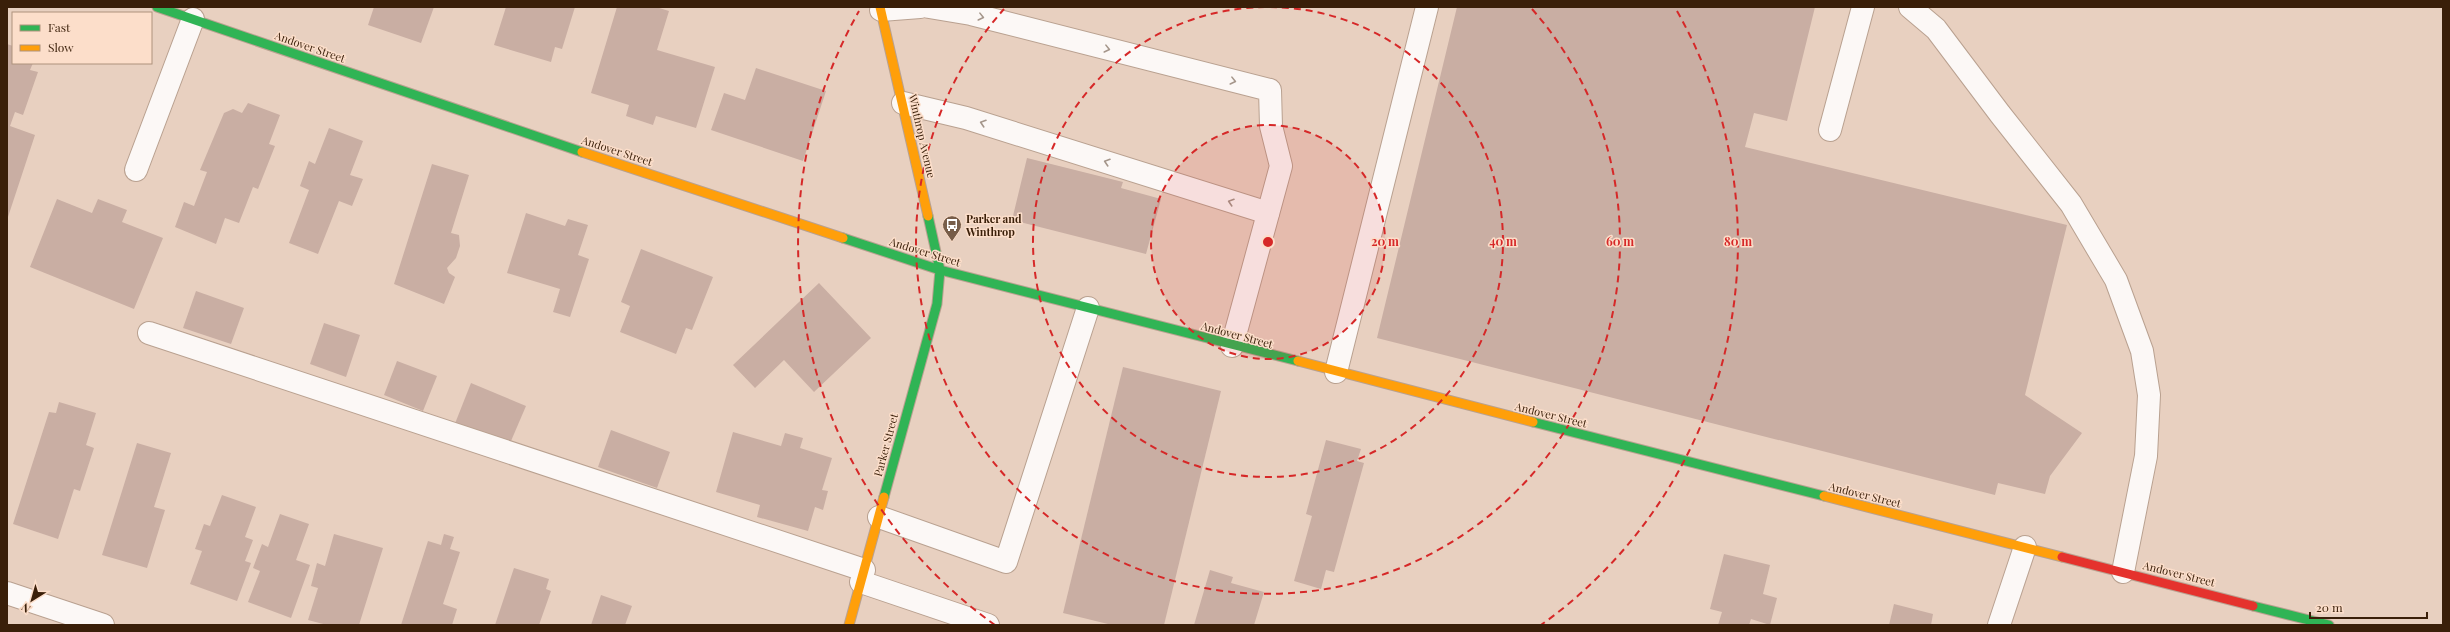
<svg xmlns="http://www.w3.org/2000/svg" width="2450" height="632" font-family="'Playfair Display',serif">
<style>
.building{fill:#c9aea3}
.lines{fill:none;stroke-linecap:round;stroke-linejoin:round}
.lane-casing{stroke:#b9a190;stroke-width:24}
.street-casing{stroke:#b9a190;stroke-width:24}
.fast-casing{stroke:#b9a190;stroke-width:11}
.slow-casing{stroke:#b9a190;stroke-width:11}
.jam-casing{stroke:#b9a190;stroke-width:11}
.lane{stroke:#fcf8f6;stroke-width:22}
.street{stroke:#fcf8f6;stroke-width:22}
.fast{stroke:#30b455;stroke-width:9}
.slow{stroke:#ff9f0a;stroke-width:9}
.jam{stroke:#e5322d;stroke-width:9}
.oneway{stroke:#a5968b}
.ring{fill:none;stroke:#d62828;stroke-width:2;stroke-dasharray:7 5}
.labels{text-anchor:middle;stroke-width:3;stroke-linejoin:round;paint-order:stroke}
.street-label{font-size:11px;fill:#3a1f09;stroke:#fcdeca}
.poi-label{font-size:11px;font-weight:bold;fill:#3a1f09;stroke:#fcdeca;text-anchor:start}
.centre{fill:#d62828;stroke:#fcdeca;stroke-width:2}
.ring-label{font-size:12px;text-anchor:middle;font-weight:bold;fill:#d62828;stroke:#fcdeca;stroke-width:3;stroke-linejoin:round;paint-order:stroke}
</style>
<rect width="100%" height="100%" fill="#e8d0c0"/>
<!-- building -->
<g class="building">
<path d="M374,7H434L421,43L368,25Z"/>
<path d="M506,7H575L562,49L555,47L551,62L494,45Z"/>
<path d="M617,7H656L669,11L657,50L715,67L696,128L656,116L653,125L626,116L629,105L591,93Z"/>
<path d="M1457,7H1815L1787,121L1754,113L1745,147L2067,225L2025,395L2082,433L2050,476L2045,494L1998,483L1995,495L1377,338Z"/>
<path d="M7,44L13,46V63H33L30,70L38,72L23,115L15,112L10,126L35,135L7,220Z"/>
<path d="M756,68L826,91L803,161L711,130L724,93L745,100Z"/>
<path d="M248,103L280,115L269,144L275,146L258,189L253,187L239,223L225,218L216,244L175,227L184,202L194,206L207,172L200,170L224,113L233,109L242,113Z"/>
<path d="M329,128L363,141L350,175L363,179L352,206L339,201L318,254L289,243L309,190L300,186L309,161L315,164Z"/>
<path d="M1027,158L1123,182L1121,188L1161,199L1146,254L1012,220Z"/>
<path d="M432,164L469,175L451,233L459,235L460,246L456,258L447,268L449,273L455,277L444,304L394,284Z"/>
<path d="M57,199L92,213L98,199L127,210L122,222L163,238L134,309L30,267Z"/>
<path d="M526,213L565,226L568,219L588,225L578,255L589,259L570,317L553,312L560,289L507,273Z"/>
<path d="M641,249L713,277L692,330L686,328L676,354L620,332L630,306L621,302Z"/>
<path d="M819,283L871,338L814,392L784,360L755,388L733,365Z"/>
<path d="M196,291L244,308L231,344L183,328Z"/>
<path d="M324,323L360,335L346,377L310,364Z"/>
<path d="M397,361L437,376L423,411L384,395Z"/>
<path d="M1123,367L1221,391L1164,625H1112L1063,613Z"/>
<path d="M471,383L526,406L508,448L454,426Z"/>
<path d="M59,402L96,413L86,445L94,448L80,491L74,489L58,539L13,524L49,412L56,413Z"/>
<path d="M611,430L670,452L657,488L598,467Z"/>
<path d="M733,432L781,446L785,433L803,438L800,448L832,458L822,490L828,491L823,510L815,507L808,531L757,517L760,505L716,492Z"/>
<path d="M1326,440L1361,449L1357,461L1364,463L1334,572L1326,570L1321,589L1294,581L1312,516L1306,514Z"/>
<path d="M137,443L171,453L154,507L165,510L147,568L102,555Z"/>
<path d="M222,495L256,507L245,537L253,540L245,561L251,563L237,601L190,584L202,551L195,549L204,524L210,526Z"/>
<path d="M280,514L309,524L296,560L310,565L291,618L248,602L260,571L253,568L262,544L268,547Z"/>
<path d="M334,534L383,548L359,625H327L308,620L318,588L311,586L317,563L325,566Z"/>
<path d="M444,534L454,537L450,549L460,552L443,604L457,609L452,625H401L428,541L441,545Z"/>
<path d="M1724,554L1770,565L1763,594L1777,598L1770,625L1751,619L1749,625H1718L1722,612L1710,609Z"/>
<path d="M514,568L549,579L546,589L551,591L539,625H495Z"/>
<path d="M1210,570L1233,577L1231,583L1264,592L1254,625H1194Z"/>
<path d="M601,595L632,606L625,625H591Z"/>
<path d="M1894,604L1933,614L1931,625H1889Z"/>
</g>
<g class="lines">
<defs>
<g id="lane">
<path d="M929,7L971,14L1270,90L1271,126L1281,166L1232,346"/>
<path d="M1910,7L1936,29L2000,114L2071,204L2116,280L2142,351L2149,395L2146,456L2123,572"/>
<path d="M881,10L920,7"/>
<path d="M903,103L966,118L1268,213"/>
<path d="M1830,130L1863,7"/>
<path d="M136,170L193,19"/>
<path d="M149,333L864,570"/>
<path d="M1336,372L1427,7"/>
<path d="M879,517L1006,562L1088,308"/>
<path d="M861,582L988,625"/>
</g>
<g id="street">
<path d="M7,593L103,625"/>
<path d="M1999,625L2025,547"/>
</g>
<g id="fast">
<path d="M157,7L582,152"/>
<path d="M928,216L940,270L1298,361"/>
<path d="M843,238L940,270L937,304L884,497"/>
<path d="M1533,422L1824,496"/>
<path d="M2253,606L2329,625"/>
</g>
<g id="slow">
<path d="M880,7L928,216"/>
<path d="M582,152L843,238"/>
<path d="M1298,361L1533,422"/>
<path d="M1824,496L2062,557"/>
<path d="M849,625L884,497"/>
</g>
<path id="jam" d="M2062,557L2253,606"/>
</defs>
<!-- lane casing -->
<use href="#lane" class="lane-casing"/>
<!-- street casing -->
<use href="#street" class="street-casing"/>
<!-- fast casing -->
<use href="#fast" class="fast-casing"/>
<!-- slow casing -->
<use href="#slow" class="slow-casing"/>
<!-- jam casing -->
<use href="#jam" class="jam-casing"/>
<!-- lane -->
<use href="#lane" class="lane"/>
<!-- street -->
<use href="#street" class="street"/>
<!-- fast -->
<use href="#fast" class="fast"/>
<!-- slow -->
<use href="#slow" class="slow"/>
<!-- jam -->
<use href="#jam" class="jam"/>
</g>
<!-- one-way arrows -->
<defs><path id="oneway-chevron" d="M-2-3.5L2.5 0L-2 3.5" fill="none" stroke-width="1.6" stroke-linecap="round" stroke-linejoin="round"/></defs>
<g class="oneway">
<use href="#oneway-chevron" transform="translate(981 17) rotate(14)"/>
<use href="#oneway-chevron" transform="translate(1107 49) rotate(14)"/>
<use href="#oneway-chevron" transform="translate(1233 81) rotate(14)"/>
<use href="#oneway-chevron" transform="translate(983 123) rotate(-162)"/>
<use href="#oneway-chevron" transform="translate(1107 162) rotate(-162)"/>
<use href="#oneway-chevron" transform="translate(1231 202) rotate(-162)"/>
</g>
<!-- distance rings -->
<circle cx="1268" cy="242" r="117" fill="#d62828" fill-opacity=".12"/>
<g class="ring">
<circle cx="1268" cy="242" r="117"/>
<path d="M1270 7A235 235 0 1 1 1266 7"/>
<path d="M1532 9A352 352 0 1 1 1004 9"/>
<path d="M995 625A470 470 0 0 1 859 11M1677 11A470 470 0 0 1 1541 625"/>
</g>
<!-- icons -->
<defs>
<symbol id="bus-pin" viewBox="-11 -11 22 30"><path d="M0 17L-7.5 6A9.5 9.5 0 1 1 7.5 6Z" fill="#775d49" stroke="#fcdeca"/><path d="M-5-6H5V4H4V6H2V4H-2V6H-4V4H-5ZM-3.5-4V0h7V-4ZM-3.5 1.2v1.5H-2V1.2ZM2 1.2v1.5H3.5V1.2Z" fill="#fff"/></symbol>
</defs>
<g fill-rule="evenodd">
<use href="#bus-pin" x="941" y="214" width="22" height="30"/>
</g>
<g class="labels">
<!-- street labels -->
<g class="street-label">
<text transform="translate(310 47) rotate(19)" y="4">Andover Street</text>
<text transform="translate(922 136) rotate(77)" y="4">Winthrop Avenue</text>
<text transform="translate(617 151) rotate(18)" y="4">Andover Street</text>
<text transform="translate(925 252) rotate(17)" y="4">Andover Street</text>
<text transform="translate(1237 335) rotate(15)" y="4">Andover Street</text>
<text transform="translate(1551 415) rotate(14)" y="4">Andover Street</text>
<text transform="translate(886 445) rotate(-75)" y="4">Parker Street</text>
<text transform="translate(1865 495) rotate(14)" y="4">Andover Street</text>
<text transform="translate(2179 574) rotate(14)" y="4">Andover Street</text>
</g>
<!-- poi labels -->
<g class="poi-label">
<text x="966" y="223">Parker and<tspan x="966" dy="13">Winthrop</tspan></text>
</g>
</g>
<circle cx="1268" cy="242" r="6" class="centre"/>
<g class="ring-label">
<text x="1385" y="246">20 m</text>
<text x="1503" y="246">40 m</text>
<text x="1620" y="246">60 m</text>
<text x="1738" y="246">80 m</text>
</g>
<!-- border -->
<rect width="2450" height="632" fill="none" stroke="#3a1f09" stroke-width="16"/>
<!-- legend -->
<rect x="12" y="12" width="140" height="52" fill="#fcdeca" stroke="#ae927d"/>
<rect x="20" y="25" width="20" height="6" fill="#30b455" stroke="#ae927d"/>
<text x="48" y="32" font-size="12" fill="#3a1f09">Fast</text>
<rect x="20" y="45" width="20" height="6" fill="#ff9f0a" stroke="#ae927d"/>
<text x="48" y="52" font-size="12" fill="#3a1f09">Slow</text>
<!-- north arrow -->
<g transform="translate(32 600) rotate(217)" stroke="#fcdeca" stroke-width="3" paint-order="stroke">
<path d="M0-3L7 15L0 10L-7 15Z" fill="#3a1f09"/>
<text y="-6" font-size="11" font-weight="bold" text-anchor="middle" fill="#3a1f09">N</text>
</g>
<!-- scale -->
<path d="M2310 612v6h117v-6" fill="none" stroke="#3a1f09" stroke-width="2"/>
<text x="2316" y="612" font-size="12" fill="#3a1f09" stroke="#fcdeca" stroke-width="3" paint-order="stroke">20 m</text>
</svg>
